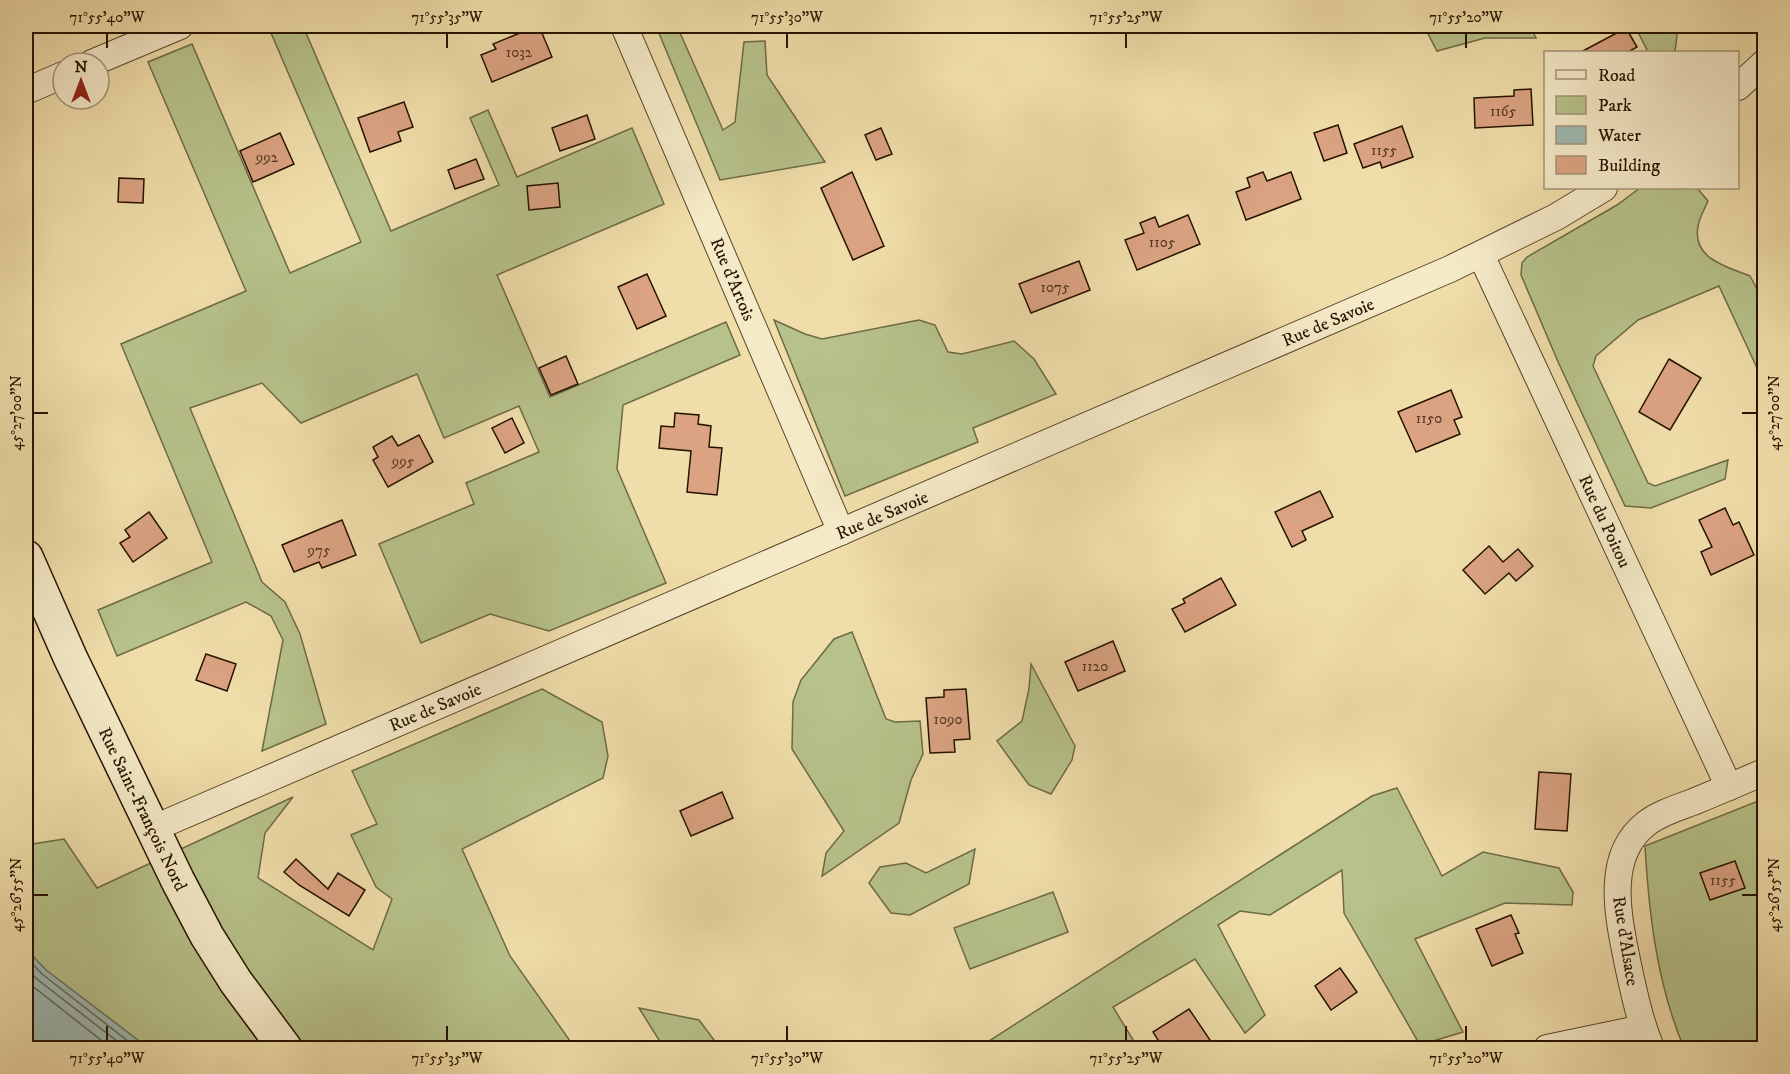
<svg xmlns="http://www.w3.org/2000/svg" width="1790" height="1074" font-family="'IM FELL DW Pica',serif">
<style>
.green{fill:#b7c28a;stroke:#6e6a45;stroke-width:1.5}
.water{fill:#9ebab3;stroke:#6e776b;stroke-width:1.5}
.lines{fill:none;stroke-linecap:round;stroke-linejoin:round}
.shore{stroke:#62665a;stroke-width:1.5}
.building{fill:#dba382;stroke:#261200;stroke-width:1.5}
.street-casing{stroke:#58452a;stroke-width:28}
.secondary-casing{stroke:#261200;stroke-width:36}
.street{stroke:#f5eac8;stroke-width:26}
.secondary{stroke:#f5eac8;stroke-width:33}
.ticks{fill:none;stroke:#261200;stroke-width:2}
.labels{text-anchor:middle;stroke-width:6;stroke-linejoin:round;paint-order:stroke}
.number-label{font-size:15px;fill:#533620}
.street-label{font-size:18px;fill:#261200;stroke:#f5eac8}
.neatline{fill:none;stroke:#261200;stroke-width:2}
.ticks-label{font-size:15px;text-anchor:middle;fill:#261200}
</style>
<rect width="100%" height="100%" fill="#f0deaa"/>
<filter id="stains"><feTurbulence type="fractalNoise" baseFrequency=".00333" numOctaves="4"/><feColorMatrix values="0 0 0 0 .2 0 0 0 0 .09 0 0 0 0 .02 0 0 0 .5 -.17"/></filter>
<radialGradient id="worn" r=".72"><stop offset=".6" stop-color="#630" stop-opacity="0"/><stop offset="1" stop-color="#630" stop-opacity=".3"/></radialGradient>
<!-- green -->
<g class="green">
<path d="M268,26H303L391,231L499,185L470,118L488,110L517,177L632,128L664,204L497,275L550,397L726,322L740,355L623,405L617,469L666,583L549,631L490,614L421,643L379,544L474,504L466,483L539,452L519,406L444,438L417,374L301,423L262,383L190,408L262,582L285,602L300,634L326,724L262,751L283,640L271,616L246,602L117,656L98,610L212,562L121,344L246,291L148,62L192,44L290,273L361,242Z"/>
<path d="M656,26H677L723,130L735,122L744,42L765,41L767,75L825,162L720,180Z"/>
<path d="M1424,26H1530L1536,38H1485L1437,51Z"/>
<path d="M1635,26H1678L1675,52H1648Z"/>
<path d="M1640,188H1697L1708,201C1705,208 1701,215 1699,222C1689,258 1725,266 1750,276L1764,302V383L1719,286L1638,320L1596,356L1593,366L1648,483L1655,486L1728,460L1725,479L1651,508L1625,506L1559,364L1521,275L1522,263L1527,257L1617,205Z"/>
<path d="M774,320L805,334L822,339L919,320L935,325L948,352L962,354L1014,341L1034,359L1056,394L973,428L978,442L845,496Z"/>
<path d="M852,632L886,719L895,722L920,721L923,754L911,780L899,823L822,876L826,853L844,831L792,749L793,702L801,680L834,639Z"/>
<path d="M1031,664L1075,746L1072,760L1051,794L1029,785L997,741L1022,721L1029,689Z"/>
<path d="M542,689L602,722L608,756L603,778L462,849L510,956L575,1048H142L139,1041L46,970L26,949V845L64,839L97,888L293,797L265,833L258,878L373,950L392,899L376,887L351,835L377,824L352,771Z"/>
<path d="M1397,788L1442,876L1483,852L1559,868L1573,892L1572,905L1505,903L1415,939L1463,1032L1420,1045L1344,913L1342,870L1270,915L1240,911L1218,925L1265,1015L1245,1033L1195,959L1113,1007L1138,1048H978L1372,796Z"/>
<path d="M1763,799L1764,1048H1684C1657,984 1649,915 1645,846Z"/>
<path d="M975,849L969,884L910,915L891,913L869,883L880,867L906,863L926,873Z"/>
<path d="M1053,892L1068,932L970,969L954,928Z"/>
<path d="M639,1008L699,1020L720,1048H664Z"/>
</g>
<!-- water -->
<path class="water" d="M26,949L46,970L139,1041L142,1048H26Z"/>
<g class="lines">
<!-- shore -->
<g class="shore">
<path d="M26,957L42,974L133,1045L136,1048"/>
<path d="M26,968L38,980L126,1048"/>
<path d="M26,981L111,1048"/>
</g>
</g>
<!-- building -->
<g class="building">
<path d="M537,26H539L552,57L492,82L481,55L496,49L493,44Z"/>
<path d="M1626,28L1637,47L1628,52H1581Z"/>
<path d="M1531,89L1533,125L1475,128L1474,98L1514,96V90Z"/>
<path d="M404,102L413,127L398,132L401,141L370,152L358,118Z"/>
<path d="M587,115L595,139L560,151L552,128Z"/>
<path d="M1338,125L1347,153L1324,161L1314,133Z"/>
<path d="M1402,126L1413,157L1382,168L1380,162L1363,168L1354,144Z"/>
<path d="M881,128L892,154L876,160L865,135Z"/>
<path d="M280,133L294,164L253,182L240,151Z"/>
<path d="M476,159L484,179L455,189L448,170Z"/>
<path d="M852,172L884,246L853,260L821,188Z"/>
<path d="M1263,172L1267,181L1291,172L1301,199L1246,220L1236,192L1250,187L1247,178Z"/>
<path d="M119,178L144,179L143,203L118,202Z"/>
<path d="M558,183L560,207L529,210L527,186Z"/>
<path d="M1188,215L1200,244L1137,270L1125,240L1144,233L1140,223L1155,217L1159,227Z"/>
<path d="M1079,261L1090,290L1031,313L1019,284Z"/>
<path d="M647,274L666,316L637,329L618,287Z"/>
<path d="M566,356L578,384L551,395L539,368Z"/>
<path d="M1669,359L1701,378L1670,430L1639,412Z"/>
<path d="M1451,390L1462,417L1454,420L1460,434L1416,452L1398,412Z"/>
<path d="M675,413L699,415L698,424L711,426L709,447L722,448L717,495L687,492L691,451L659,448L661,426L674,427Z"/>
<path d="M512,418L524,443L505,453L492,428Z"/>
<path d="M419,435L433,462L388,487L373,460L378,457L373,447L392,436L398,446Z"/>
<path d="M1320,491L1333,517L1302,531L1306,540L1292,547L1275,512Z"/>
<path d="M1725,508L1733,525L1739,522L1754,555L1711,575L1701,552L1712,547L1699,520Z"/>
<path d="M149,512L167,538L133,562L120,543L130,537L125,530Z"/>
<path d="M342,520L356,555L322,568L319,562L294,572L282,545Z"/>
<path d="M1489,546L1503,562L1518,549L1533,566L1516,581L1509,573L1485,594L1463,570Z"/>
<path d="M1221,578L1236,605L1185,632L1172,609L1185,603L1183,599Z"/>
<path d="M1113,641L1125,671L1078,691L1065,662Z"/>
<path d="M206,654L236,664L227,691L196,680Z"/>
<path d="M966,689L970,739L954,740L955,752L930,753L926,698L944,697V690Z"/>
<path d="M1539,772L1571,774L1567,831L1535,829Z"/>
<path d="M722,792L733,818L691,836L680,811Z"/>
<path d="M296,859L328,889L338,873L365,890L349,916L299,885L284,872Z"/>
<path d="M1735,861L1745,888L1710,900L1700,873Z"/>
<path d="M1511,915L1519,933L1515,934L1523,953L1492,966L1476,929Z"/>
<path d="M1340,968L1357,992L1331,1010L1315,986Z"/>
<path d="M1189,1009L1210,1040L1197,1048H1163L1153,1032Z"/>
</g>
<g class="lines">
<defs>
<g id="street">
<path d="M624,26L841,532"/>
<path d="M92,63L180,26"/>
<path d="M1738,87L1764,63"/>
<path d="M26,91L63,75"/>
<path d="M1481,255L1729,787"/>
<path d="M152,829L1450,269L1556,217L1604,188"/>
<path d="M1547,1048L1643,1028"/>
<path d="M1651,1048C1640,1021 1634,993 1628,965C1619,920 1603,856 1647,823C1660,813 1677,808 1693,802C1717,792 1741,782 1764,772"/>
</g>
<path id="secondary" d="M26,557L70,657L178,881L207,936L236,982L285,1048"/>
</defs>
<!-- street casing -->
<use href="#street" class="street-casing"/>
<!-- secondary casing -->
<use href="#secondary" class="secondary-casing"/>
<!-- street -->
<use href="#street" class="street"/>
<!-- secondary -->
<use href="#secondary" class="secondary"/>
</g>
<!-- ticks -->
<path class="ticks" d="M107,33V48M447,33V48M787,33V48M1126,33V48M1466,33V48M33,413H48M1742,413H1757M33,895H48M1742,895H1757M107,1026V1041M447,1026V1041M787,1026V1041M1126,1026V1041M1466,1026V1041"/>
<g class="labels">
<!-- number labels -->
<g class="number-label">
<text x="519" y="57">1032</text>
<text x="1503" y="116">1165</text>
<text x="1384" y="155">1155</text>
<text x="267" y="162">992</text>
<text x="1162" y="247">1105</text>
<text x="1055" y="292">1075</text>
<text x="1429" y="423">1150</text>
<text x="403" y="466">995</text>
<text x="319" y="555">975</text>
<text x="1095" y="671">1120</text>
<text x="948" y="724">1090</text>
<text x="1723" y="885">1155</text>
</g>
<!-- street labels -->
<g class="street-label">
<text transform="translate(733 279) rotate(67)" y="6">Rue d'Artois</text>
<text transform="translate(1328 322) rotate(-23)" y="6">Rue de Savoie</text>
<text transform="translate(882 515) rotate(-23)" y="6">Rue de Savoie</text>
<text transform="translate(1605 521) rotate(65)" y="6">Rue du Poitou</text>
<text transform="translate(435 707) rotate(-23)" y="6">Rue de Savoie</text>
<text transform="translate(143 809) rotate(64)" y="6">Rue Saint-François Nord</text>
<text transform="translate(1626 941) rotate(81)" y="6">Rue d'Alsace</text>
</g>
</g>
<!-- margin -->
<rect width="1790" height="1074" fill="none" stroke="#f0deaa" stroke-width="66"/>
<!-- legend -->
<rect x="1544" y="51" width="195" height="138" fill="#f5eac8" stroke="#a29478" stroke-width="1.5"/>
<rect x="1556" y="70" width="30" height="9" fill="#f5eac8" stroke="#a29478" stroke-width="1.5"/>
<text x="1598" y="81" font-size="18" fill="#261200">Road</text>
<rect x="1556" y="96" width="30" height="18" fill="#b7c28a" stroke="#a29478" stroke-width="1.5"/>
<text x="1598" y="111" font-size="18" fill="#261200">Park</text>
<rect x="1556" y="126" width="30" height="18" fill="#9ebab3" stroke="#a29478" stroke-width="1.5"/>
<text x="1598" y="141" font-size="18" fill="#261200">Water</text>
<rect x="1556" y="156" width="30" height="18" fill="#dba382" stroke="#a29478" stroke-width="1.5"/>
<text x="1598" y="171" font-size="18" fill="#261200">Building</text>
<!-- north arrow -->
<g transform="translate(81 81)"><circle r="28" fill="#f5eac8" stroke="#a29478" stroke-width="1.5"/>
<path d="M0-4.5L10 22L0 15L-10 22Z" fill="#8f2418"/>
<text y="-9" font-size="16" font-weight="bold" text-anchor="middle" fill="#261200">N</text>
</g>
<rect x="33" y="33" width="1724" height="1008" class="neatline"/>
<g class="ticks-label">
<text x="107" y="22">71°55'40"W</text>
<text x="447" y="22">71°55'35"W</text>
<text x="787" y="22">71°55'30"W</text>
<text x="1126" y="22">71°55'25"W</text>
<text x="1466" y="22">71°55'20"W</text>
<text transform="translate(16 413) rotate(-90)" y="5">45°27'00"N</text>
<text transform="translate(1774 413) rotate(-90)" y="5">45°27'00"N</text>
<text transform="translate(16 895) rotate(-90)" y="5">45°26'55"N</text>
<text transform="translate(1774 895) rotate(-90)" y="5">45°26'55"N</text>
<text x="107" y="1063">71°55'40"W</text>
<text x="447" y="1063">71°55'35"W</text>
<text x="787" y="1063">71°55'30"W</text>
<text x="1126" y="1063">71°55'25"W</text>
<text x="1466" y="1063">71°55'20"W</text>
</g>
<rect width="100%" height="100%" filter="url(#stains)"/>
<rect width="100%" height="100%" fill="url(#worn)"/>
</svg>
